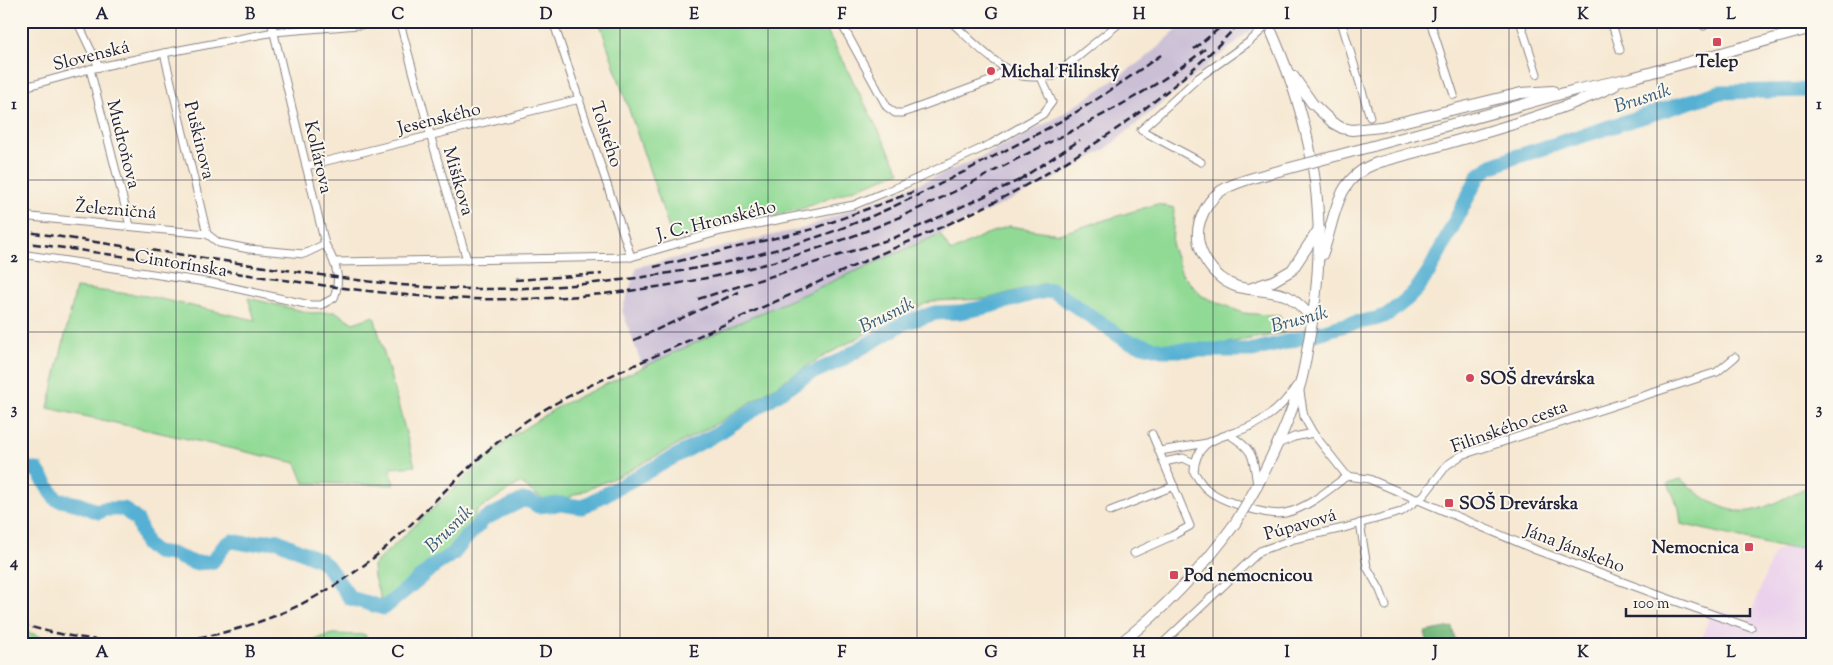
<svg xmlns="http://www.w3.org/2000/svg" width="1833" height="665" font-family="'Sorts Mill Goudy',serif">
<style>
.built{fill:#ebd1ec}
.industrial{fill:#cbbfd6}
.green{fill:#91da95;stroke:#5a7e68}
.forest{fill:#74ba7e;stroke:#4b6e5c}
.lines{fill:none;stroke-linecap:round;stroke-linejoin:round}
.river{stroke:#55b0d3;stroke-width:15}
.street-casing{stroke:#8c8586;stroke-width:9}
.secondary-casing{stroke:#8c8586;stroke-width:12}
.street{stroke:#fff;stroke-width:7}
.secondary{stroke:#fff;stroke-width:10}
.rail{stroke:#22223b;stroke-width:2.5;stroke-dasharray:8 4;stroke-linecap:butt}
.secondary-bridge-casing{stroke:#8c8586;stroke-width:12;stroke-linecap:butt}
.secondary-bridge{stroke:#fff;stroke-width:10}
.grid{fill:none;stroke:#22223b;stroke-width:1;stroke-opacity:0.55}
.poi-dot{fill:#d1495b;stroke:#fbf7ec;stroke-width:2}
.labels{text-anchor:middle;stroke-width:4;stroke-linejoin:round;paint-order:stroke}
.street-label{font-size:18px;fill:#22223b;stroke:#fbf7ec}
.poi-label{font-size:18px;font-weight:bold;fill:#22223b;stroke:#fbf7ec;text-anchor:start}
.water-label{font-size:19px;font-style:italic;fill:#365b78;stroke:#fbf7ec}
.neatline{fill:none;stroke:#22223b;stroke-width:2}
.grid-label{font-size:16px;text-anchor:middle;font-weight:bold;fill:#22223b}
</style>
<rect width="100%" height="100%" fill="#fbf7ec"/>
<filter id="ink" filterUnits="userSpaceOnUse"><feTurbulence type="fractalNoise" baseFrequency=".02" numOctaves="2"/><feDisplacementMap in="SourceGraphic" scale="10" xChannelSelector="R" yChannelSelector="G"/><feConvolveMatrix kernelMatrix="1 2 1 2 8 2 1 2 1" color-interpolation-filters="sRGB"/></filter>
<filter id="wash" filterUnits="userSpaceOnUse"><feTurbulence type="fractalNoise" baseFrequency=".0096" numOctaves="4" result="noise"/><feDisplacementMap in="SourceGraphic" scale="20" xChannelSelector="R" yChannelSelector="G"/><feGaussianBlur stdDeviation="1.12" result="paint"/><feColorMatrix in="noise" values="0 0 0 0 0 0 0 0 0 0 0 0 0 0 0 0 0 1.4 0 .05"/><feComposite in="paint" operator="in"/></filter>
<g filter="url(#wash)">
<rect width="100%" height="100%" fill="#f6e8d2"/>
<!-- built -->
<path class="built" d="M1812,547V644H1701L1711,608L1749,620L1773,554L1784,548Z"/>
<!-- industrial -->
<path class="industrial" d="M1187,21L1189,23L1192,21H1262L1107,148L1065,174L940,234L734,325L643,368L622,310L637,267L804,228L918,184L984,156L1058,117L1114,80L1148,56Z"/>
<!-- green -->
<g class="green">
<path d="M599,21H822L900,172L801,209L673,240Z"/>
<path d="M1157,204L1174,208L1172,247L1182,274L1202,296L1243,313L1280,316L1284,333L1216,345L1137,343L1045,283L986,299L932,301L902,314L815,361L723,420L621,475L551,505L520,483L477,510L462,543L444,562L382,603L374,577L373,565L484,460L514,435L561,405L734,325L940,234L951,252L984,235L1009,226L1059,234Z"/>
<path d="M76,288L147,296L255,320L248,298L311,313L336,312L353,323L374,316L415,466L390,468L394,485L304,483L296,463L48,408Z"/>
<path d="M1681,479C1699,496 1724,514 1750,511C1767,509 1795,492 1812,485V547L1784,548L1681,524L1679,508L1668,483Z"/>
<path d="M21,630L42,637L82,644H21Z"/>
<path d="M332,634L366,635L364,644H301Z"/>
</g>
<!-- forest -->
<path class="forest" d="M1452,627L1456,644H1428L1425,632Z"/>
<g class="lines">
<!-- river -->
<path class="river" d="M21,467L37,470L56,499L78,504L99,512L104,509H124L137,520L146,544L156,552L171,554L194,563L212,562L225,545L232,541L248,544L276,540L320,560L327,566L350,598L384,608L434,566L453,554L465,539L484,519L523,500L532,502L538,506L561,504L582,507L720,432L805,376L839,361L904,323L935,313L960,312L986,307L1035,293L1052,290L1127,341L1162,350H1253L1283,343L1345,325L1375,319L1387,315L1407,299L1417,289L1430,270L1479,175L1490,167L1512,158L1720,92L1812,90"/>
</g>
</g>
<g filter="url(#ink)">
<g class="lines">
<defs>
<g id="street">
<path d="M77,21L99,67"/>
<path d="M553,21L631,257"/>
<path d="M840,21L887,107L895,113H903L990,81L1006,69"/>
<path d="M950,21C968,37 999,70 1022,76C1032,78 1044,77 1054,76L1122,21"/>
<path d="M1341,21L1370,117"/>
<path d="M1430,21L1454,95"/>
<path d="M1520,21L1537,74"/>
<path d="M1611,21L1620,50"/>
<path d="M1702,21L1704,26"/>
<path d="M400,23L432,141L467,260"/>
<path d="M164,53L207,234"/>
<path d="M90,69L130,226"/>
<path d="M21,88L90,69L164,53L274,32L406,21"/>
<path d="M1201,162L1141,130L1198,78L1249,42L1272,21"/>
<path d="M306,166L580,99"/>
<path d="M21,216L207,234"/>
<path d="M207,234L219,243L249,249L304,254L325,244"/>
<path d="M21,254L212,283L310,305H321L334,298C342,277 335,262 325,244L271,21"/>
<path d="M334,262L631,257L721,231L854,205L905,184L991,144L1043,114L1052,102L1041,77"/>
<path d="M1296,386C1285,404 1271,416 1253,425C1226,439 1196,434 1194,472C1198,478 1202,486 1208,490C1221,501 1268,517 1285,513C1308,508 1328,490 1347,476L1369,479L1536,550L1661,596L1751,628"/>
<path d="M1300,392L1304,417L1313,433L1347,476"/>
<path d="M1228,434C1255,450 1253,456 1257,486"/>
<path d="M1278,444L1294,437L1313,433"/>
<path d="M1160,451L1207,443"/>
<path d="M1164,462L1183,458L1194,463"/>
<path d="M1110,511L1174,486"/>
<path d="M1360,523L1367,567L1380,590L1386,606"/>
<path d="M1134,553L1172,536L1190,526L1152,434"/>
<path d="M1162,644L1260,551L1294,539L1344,528L1401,512L1424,495L1447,465L1462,455L1717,372L1735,357"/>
</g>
<g id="secondary">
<path d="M1293,76L1312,103L1333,123L1342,128L1352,130L1381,127L1521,93L1553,91"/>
<path d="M1373,146L1575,90L1631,78L1812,28"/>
<path d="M1256,177C1228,185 1210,191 1200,221C1191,248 1213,279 1238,287C1254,291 1272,290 1287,296C1297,301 1305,311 1313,318"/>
<path d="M1322,255C1336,218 1334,178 1377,163C1457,140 1538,121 1614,86"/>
<path d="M1252,288L1273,281L1292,270L1319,229"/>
<path d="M1257,486C1273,455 1289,422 1299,388C1304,373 1306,356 1309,340C1330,228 1317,136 1272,33"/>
<path d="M1119,644C1165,609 1203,568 1236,522"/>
</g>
</defs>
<!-- street casing -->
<use href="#street" class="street-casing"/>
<!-- secondary casing -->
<use href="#secondary" class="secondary-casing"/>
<!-- street -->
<use href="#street" class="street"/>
<!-- secondary -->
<use href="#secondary" class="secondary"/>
<!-- rail -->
<g class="rail">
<path d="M1194,49L1228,21"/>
<path d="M1019,180L1080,140"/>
<path d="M21,231C102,243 184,255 265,267C336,277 408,289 480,289C590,289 719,271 823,235C878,216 929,190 981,163C1015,145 1049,129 1081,109C1109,92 1135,73 1161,55"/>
<path d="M21,242C100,253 178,264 256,276C328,286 400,297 473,299C602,302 732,281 853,236C909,215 963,188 1017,159C1081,126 1148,95 1205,49"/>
<path d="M654,267L813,229L913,192"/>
<path d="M515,280L602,274"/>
<path d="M698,299L894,238L1026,177"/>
<path d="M634,340L739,292"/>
<path d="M21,624C100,648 185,650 264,620C308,604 348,580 384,549C436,504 478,450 537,414C583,386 634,366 683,343C748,314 812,285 876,256C919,237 962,219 1004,197C1089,152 1177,93 1241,21"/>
</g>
<defs>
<g id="secondary-bridge">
<path d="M1256,177L1373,146"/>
<path d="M1236,522L1257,486"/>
</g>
</defs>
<!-- secondary-bridge casing -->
<use href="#secondary-bridge" class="secondary-bridge-casing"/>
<!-- secondary-bridge -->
<use href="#secondary-bridge" class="secondary-bridge"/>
</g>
</g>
<!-- grid -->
<path class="grid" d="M176,21V644M324,21V644M472,21V644M620,21V644M768,21V644M917,21V644M1065,21V644M1213,21V644M1361,21V644M1509,21V644M1657,21V644M21,180H1812M21,332H1812M21,485H1812"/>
<!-- markers -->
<g class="poi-dot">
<rect x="1712" y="37" width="10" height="10" rx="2.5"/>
<circle cx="991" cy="71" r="5"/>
<circle cx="1470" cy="378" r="5"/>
<rect x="1444" y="498" width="10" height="10" rx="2.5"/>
<rect x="1744" y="542" width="10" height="10" rx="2.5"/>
<rect x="1169" y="570" width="10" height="10" rx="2.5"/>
</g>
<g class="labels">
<!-- street labels -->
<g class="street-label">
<text transform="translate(91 55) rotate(-14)" y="6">Slovenská</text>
<text transform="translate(439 118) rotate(-14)" y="6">Jesenského</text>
<text transform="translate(607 134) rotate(72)" y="6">Tolstého</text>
<text transform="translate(200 140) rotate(76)" y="6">Puškinova</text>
<text transform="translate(124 144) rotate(76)" y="6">Mudroňova</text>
<text transform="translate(319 157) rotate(77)" y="6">Kollárova</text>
<text transform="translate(459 181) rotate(74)" y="6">Mišíkova</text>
<text transform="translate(116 209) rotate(5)" y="6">Železničná</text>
<text transform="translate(716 220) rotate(-14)" y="6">J. C. Hronského</text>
<text transform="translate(181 263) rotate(9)" y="6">Cintorínska</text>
<text transform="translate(1509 426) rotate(-20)" y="6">Filinského cesta</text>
<text transform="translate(1300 524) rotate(-16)" y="6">Púpavová</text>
<text transform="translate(1575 548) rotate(21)" y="6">Jána Jánskeho</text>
</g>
<!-- poi labels -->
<g class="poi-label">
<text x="1717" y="67" text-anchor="middle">Telep</text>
<text x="1001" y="77">Michal Filinský</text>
<text x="1480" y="384">SOŠ drevárska</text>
<text x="1459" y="509">SOŠ Drevárska</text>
<text x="1739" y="553" text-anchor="end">Nemocnica</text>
<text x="1184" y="581">Pod nemocnicou</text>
</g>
<!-- water labels -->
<g class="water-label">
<text transform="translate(1642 97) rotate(-18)" y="7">Brusník</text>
<text transform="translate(886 314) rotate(-26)" y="7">Brusník</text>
<text transform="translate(1299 318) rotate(-15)" y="7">Brusník</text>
<text transform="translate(448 528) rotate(-44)" y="7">Brusník</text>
</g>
</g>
<!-- margin -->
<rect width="1833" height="665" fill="none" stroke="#fbf7ec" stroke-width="55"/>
<!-- scale -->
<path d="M1626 608v8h124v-8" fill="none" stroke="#22223b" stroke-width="2.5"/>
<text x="1633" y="608" font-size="15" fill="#22223b" stroke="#fbf7ec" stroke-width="4" paint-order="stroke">100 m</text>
<rect x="28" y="28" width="1778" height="610" class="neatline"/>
<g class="grid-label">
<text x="102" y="19">A</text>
<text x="250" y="19">B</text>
<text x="398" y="19">C</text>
<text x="546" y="19">D</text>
<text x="694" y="19">E</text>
<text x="842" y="19">F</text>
<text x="991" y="19">G</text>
<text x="1139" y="19">H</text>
<text x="1287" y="19">I</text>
<text x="1435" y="19">J</text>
<text x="1583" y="19">K</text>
<text x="1731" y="19">L</text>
<text x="14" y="109">1</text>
<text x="1819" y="109">1</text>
<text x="14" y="262">2</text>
<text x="1819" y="262">2</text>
<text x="14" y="414">3</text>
<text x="1819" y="414">3</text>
<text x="14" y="567">4</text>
<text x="1819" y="567">4</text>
<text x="102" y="657">A</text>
<text x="250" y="657">B</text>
<text x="398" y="657">C</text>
<text x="546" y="657">D</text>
<text x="694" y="657">E</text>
<text x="842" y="657">F</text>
<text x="991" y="657">G</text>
<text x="1139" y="657">H</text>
<text x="1287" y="657">I</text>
<text x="1435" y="657">J</text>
<text x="1583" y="657">K</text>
<text x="1731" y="657">L</text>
</g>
</svg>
